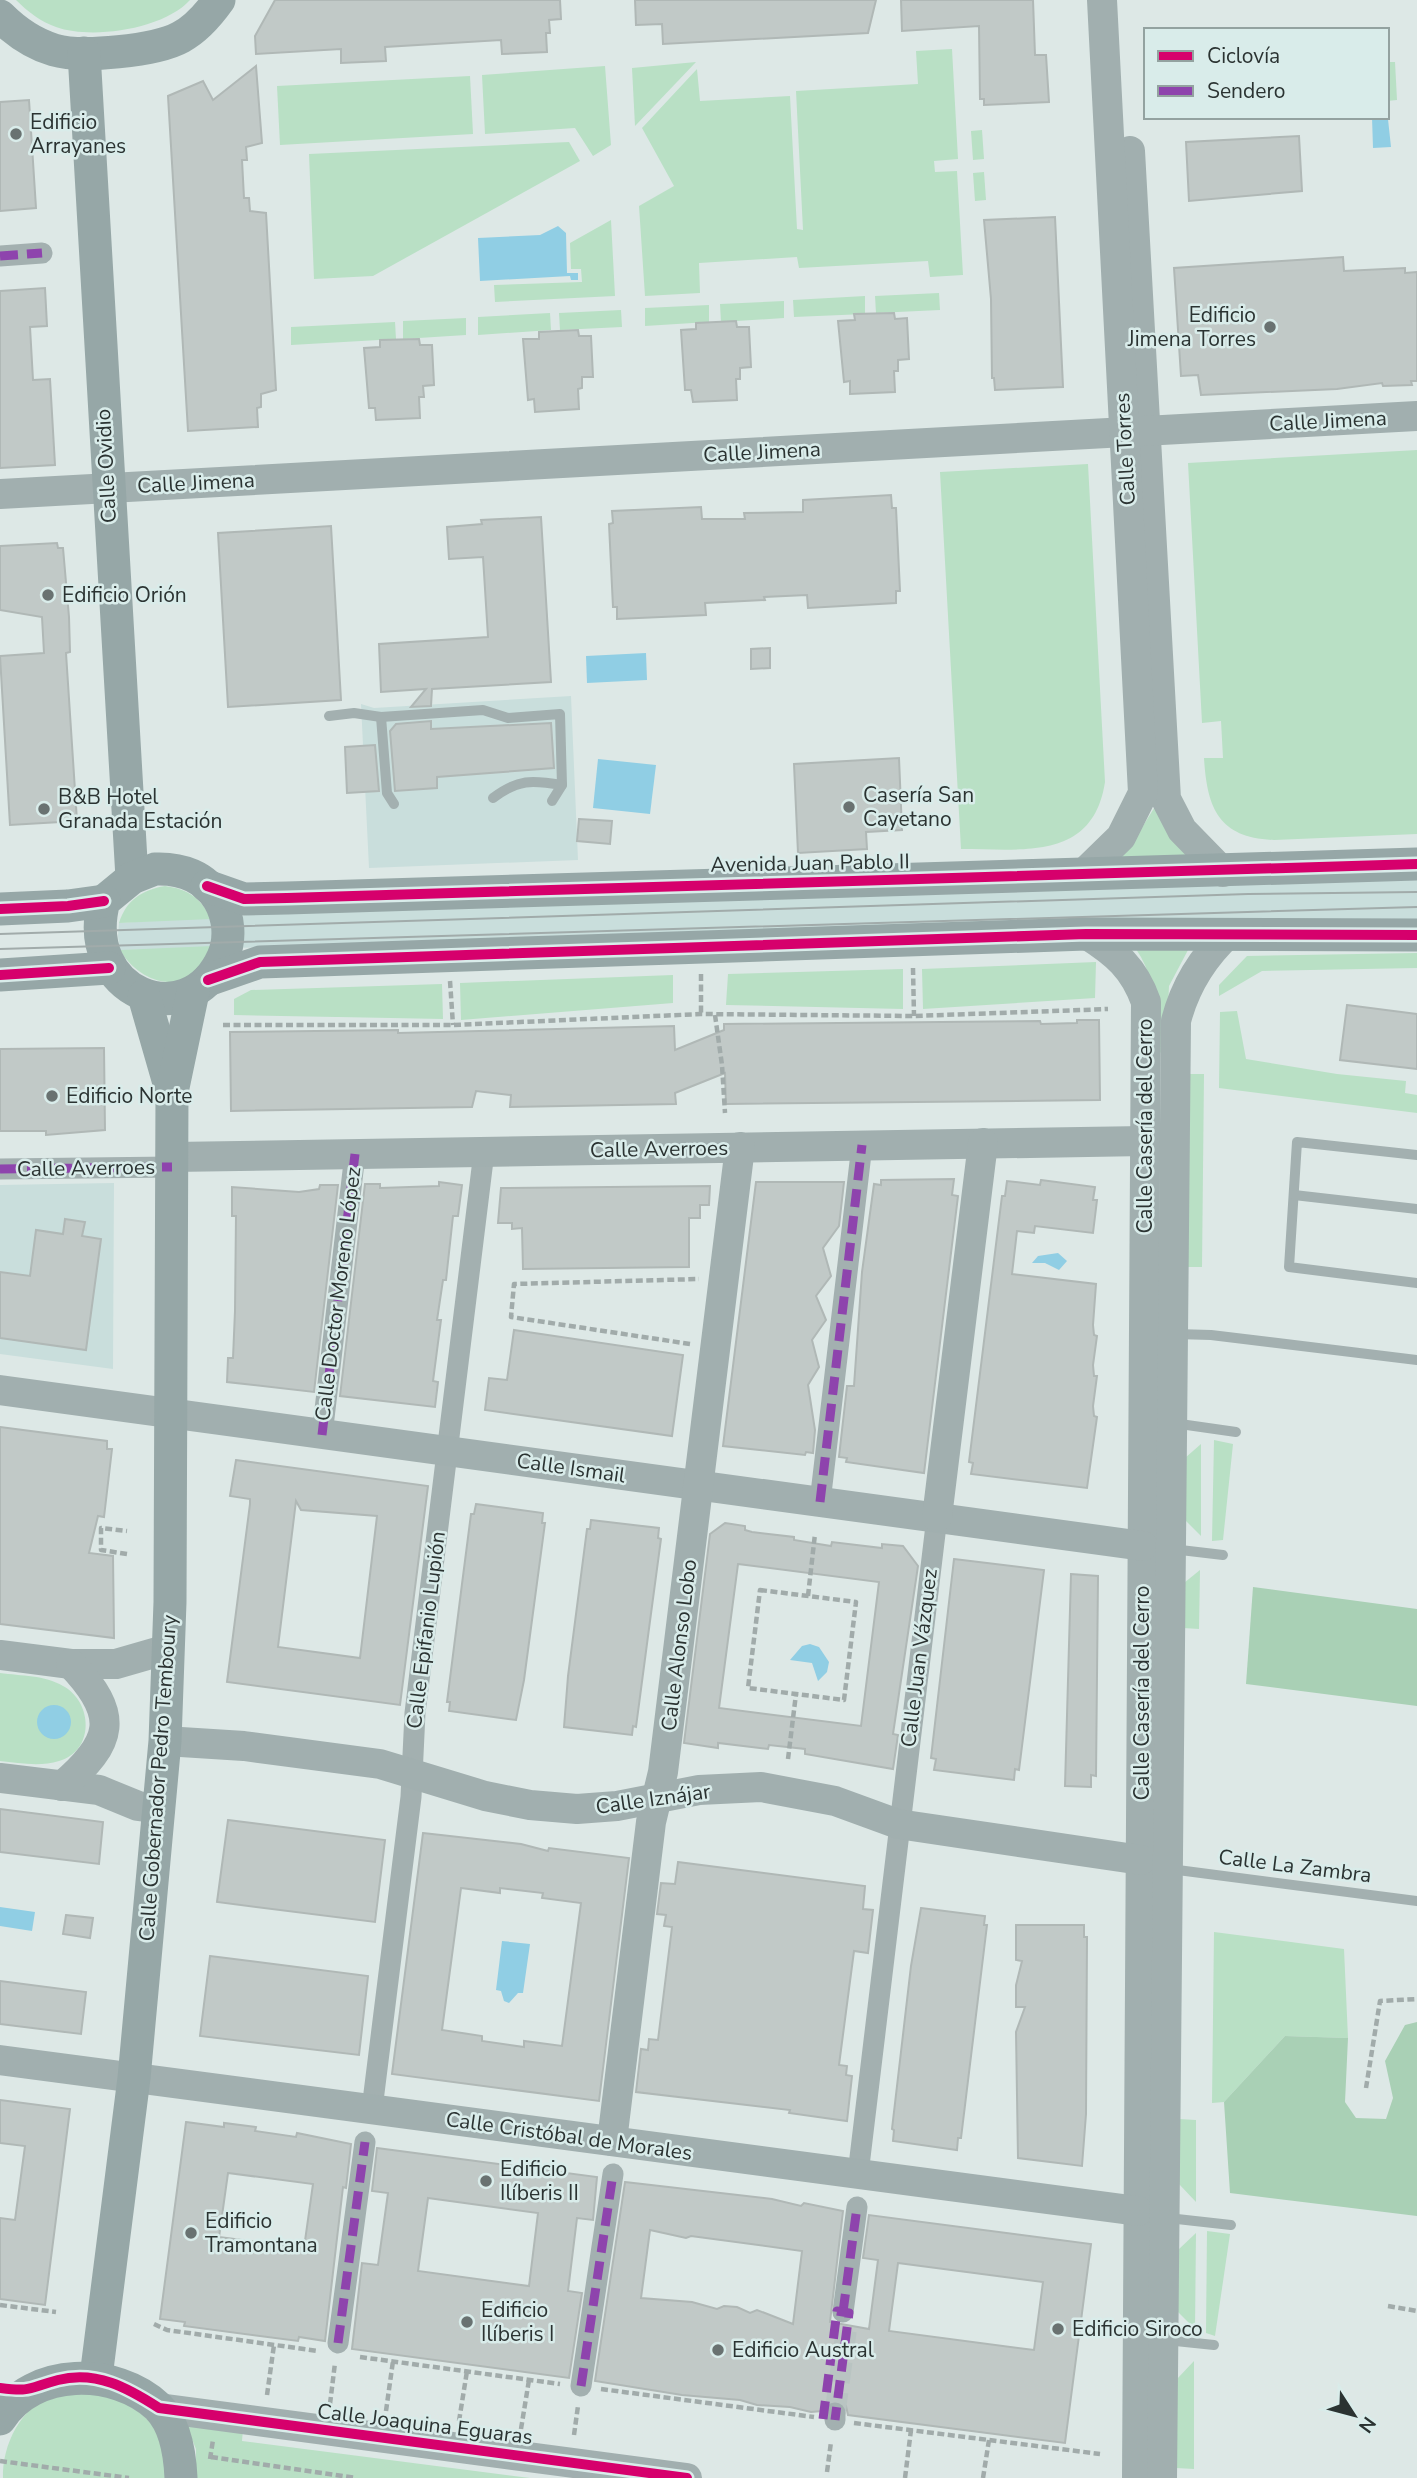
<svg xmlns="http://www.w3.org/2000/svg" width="1417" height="2478" font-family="'Nunito Sans',sans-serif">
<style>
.built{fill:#c9dedc}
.green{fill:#b9e0c5}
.forest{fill:#a9d0b5}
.water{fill:#90cee4}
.building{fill:#c1c9c7;stroke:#b0b8b6;stroke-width:2;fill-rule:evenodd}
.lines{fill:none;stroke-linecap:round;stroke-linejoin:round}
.street-tunnel{stroke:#b9c4c2;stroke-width:21;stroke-dasharray:21 10;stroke-linecap:butt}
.path{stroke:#a1abaa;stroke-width:4.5;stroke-dasharray:7 3.5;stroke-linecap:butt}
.lane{stroke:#a3b0b0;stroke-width:10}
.street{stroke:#a3b0b0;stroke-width:21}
.secondary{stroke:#a1afaf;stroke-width:30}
.primary{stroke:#96a7a7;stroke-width:33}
.tram{stroke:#a1abaa;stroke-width:2}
.quiet{stroke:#8e44ad;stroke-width:9;stroke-dasharray:18 9;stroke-linecap:butt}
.cycleway-casing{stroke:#d9ecea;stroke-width:15}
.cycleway{stroke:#d6006c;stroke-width:10}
.poi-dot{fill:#697271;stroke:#d9ecea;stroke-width:2.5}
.labels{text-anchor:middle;stroke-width:5;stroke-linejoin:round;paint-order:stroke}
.poi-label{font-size:21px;fill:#2b3332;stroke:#d9ecea;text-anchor:start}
.street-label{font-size:21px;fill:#2b3332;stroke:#d9ecea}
</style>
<rect width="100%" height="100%" fill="#dde8e6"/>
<!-- built -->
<g class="built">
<path d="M571,696L578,860L369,868L361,704L374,708Z"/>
<path d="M1417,874V925L120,950L118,936L119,923L249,915Z"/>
<path d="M114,1183L113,1369L0,1354V1185Z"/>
</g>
<!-- green -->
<g class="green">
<path d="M16,0H190C164,29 92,40 56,27C41,22 27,11 16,0Z"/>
<path d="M952,49L958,159L934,161L935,172L957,171L963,275L930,277L928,261L799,268L797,257L699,263L700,293L645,296L639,206L674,186L642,128L697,69L700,101L790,96L797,229L803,230L796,91L918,84L916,51Z"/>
<path d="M696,62L635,126L632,68Z"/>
<path d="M1395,62L1397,100L1387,101V62Z"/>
<path d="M605,66L611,145L593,156L575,128L485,134L482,75Z"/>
<path d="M470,76L473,134L280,145L277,86Z"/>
<path d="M982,130L984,159L973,160L971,131Z"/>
<path d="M569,142L580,161L373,276L314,279L309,154Z"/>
<path d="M984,172L986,200L975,201L973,173Z"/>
<path d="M611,220L615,296L495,302L494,285L582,282L581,269H571L570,243Z"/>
<path d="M939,293L940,310L876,313L875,296Z"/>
<path d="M865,296V314L794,317L793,300Z"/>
<path d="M784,301V318L721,322L720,304Z"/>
<path d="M709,305V322L645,326V308Z"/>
<path d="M621,310L622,327L560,330L559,313Z"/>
<path d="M550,313L551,330L478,335V317Z"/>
<path d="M466,318V335L403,339V321Z"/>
<path d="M395,322L396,339L291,345V327Z"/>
<path d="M1417,450V834L1274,840C1218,838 1207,807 1204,758H1223L1221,721L1202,723L1188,463Z"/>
<path d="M1088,464L1105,782C1093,861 1023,849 961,849L940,472Z"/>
<path d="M1156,805L1195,859L1115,861L1133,842Z"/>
<path d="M165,886C188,889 201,898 211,919L119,923C126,900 142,890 165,886Z"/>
<path d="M212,946C207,954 202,963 196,970C171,996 134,975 120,950Z"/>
<path d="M1136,949L1188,950L1169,986L1166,1052L1155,1053C1154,1015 1158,981 1136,949Z"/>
<path d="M1417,953V968L1262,971L1219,996V985L1247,956Z"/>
<path d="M1096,962L1095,998L923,1009L922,969Z"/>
<path d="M903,969V1009L726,1005L728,974Z"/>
<path d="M673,975V1003L461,1020L460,983Z"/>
<path d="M442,984L443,1019L234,1015V999L251,990Z"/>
<path d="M1237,1011L1246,1059L1337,1074L1406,1081L1405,1093L1417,1095V1113L1219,1088L1220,1012Z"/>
<path d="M1186,1074H1204L1202,1267H1184Z"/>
<path d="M1214,1440L1233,1444L1223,1540L1212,1541Z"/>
<path d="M1201,1444V1536L1184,1519L1185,1458Z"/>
<path d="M1200,1570L1199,1629L1183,1628L1184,1583Z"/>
<path d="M0,1673C21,1676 45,1675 63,1686C93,1702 95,1751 59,1761C40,1767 19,1763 0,1761Z"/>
<path d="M1214,1932L1344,1949L1348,2038L1285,2036L1224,2102L1212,2103Z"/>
<path d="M1179,2119L1196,2120V2202L1179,2184Z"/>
<path d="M1207,2231L1230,2234L1215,2336L1206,2333Z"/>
<path d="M1196,2233L1195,2329L1177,2311L1178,2250Z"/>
<path d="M1194,2361V2469L1176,2468L1177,2379Z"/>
<path d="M104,2391C154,2420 158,2420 169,2478H3C2,2445 21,2406 54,2395C69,2391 89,2393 104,2391Z"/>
<path d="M185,2422L243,2429L242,2441L530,2478H196V2449Z"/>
</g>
<!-- forest -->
<g class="forest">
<path d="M1253,1587L1417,1609V1706L1246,1684Z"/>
<path d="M1417,2022V2216L1230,2193L1224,2102L1285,2036L1348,2038L1345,2102L1356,2118L1386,2119L1393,2098L1385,2061L1405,2025Z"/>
</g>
<!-- water -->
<g class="water">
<path d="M1387,110L1391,147L1373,148L1372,117H1387Z"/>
<path d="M558,226L566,233L567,273H578V280H571L570,276L480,281L478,238L540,235Z"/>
<path d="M646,653L647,680L587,683L586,656Z"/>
<path d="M598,759L656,765L650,814L593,808Z"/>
<path d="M1058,1253L1067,1261L1059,1270L1045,1263H1032L1038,1256Z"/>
<path d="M810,1644L819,1647L829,1662L827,1672L818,1681L812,1663L790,1660L802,1646Z"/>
<circle cx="54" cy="1722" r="17"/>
<path d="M0,1907L35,1912L32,1931L0,1926Z"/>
<path d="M502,1941L530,1944L523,1993H518L509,2003L504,2001L501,1991L496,1990Z"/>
</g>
<!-- building -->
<g class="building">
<path d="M275,0H560L561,19L549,20L550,33H546L547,52L502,54L501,40L385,47L386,61L341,63V49L256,54L255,36Z"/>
<path d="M635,0H876L868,33L663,44L662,24L636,25Z"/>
<path d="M901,0H1033L1035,55H1046L1049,102L984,105V99H980L979,26L902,31Z"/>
<path d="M256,66L262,143L246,147L247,160H242L244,198H249L250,211L266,213L276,390L261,394V407L257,408L258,427L188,431L168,96L203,81L213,100Z"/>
<path d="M29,100L36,208L0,211V102Z"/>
<path d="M1299,136L1302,191L1189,201L1186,142Z"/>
<path d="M1055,217L1063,387L995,390L994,378H992L991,299L984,220Z"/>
<path d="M1343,257L1344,271L1405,268V273L1417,272V381H1411L1412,385L1383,386L1382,383L1337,389L1201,395L1198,375L1181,376L1174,268Z"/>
<path d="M45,288L47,326L30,327L33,380L50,379L55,465L0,468V291Z"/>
<path d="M894,313L895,319L907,318L909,359L898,360V371H894L895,392L850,394V381L844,382L838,321L855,320L854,314Z"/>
<path d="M736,321L737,327H749L751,367L740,368V379H736L737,400L693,402L691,390H685L681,330L696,329V323Z"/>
<path d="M578,330L579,336H591L593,377H582V388L578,389L579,409L535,412L534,399L528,400L523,339H539V332Z"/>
<path d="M419,339L420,345H432L434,385L423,386L424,397H419L420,418L376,420L375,408H369L364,348L380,347V340Z"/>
<path d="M891,495L892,508H896L900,591H896V603L808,608L807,595L764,597L765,600L705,603L706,615L617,619V607H613L609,524L613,523L612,511L701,507L702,519H745L744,513L803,512V500Z"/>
<path d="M541,517L551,682L432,689L431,706L411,707L426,689L381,692L379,644L488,637L483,557L449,559L447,527L482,524L481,520Z"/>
<path d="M331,526L341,700L228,707L218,533Z"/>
<path d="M57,543L58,548H63L69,617L70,652L66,653L77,821L10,825L0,656L44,653L42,617L0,610V546Z"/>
<path d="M770,648V668L751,669V649Z"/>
<path d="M431,721V729L551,723L554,768L437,777V788L395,791L390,731L396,724Z"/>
<path d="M375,745L379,791L347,793L345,747Z"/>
<path d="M899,758L902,830L866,832L867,849L798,853L794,764Z"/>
<path d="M579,819L612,821L610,844L577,841Z"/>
<path d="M1347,1005L1417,1014V1069L1340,1060Z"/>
<path d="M1077,1020H1099L1100,1100L726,1104L725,1073L675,1093L676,1104L510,1107L511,1095L476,1091L472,1107L231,1111L230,1032L398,1030V1033L674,1026L675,1050L724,1030V1024L1040,1021L1041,1024L1077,1023Z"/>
<path d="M104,1048L105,1130L46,1135V1131H0V1049Z"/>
<path d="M954,1179L952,1195L958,1196L924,1473L846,1462L847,1458L839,1457L847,1386H854L862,1272L874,1184L881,1185V1180Z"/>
<path d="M1041,1180L1095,1187L1093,1200H1097L1093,1233L1035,1226L1034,1233L1017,1231L1012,1274L1096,1284L1093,1325L1094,1335L1097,1336L1093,1365L1094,1376H1097L1093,1406L1094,1416L1097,1417L1087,1488L971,1474L973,1463L969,1462L1002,1196H1005L1007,1181L1040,1185Z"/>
<path d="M439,1182L462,1185L458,1216H453L446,1280H443L437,1320H441L433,1381L438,1382L435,1407L340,1396L365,1184H380V1188L439,1186Z"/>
<path d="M756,1182H844L839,1226L823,1248L831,1276L816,1296L826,1320L812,1340L819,1367L808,1385L815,1430L813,1453L806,1452L805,1455L723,1446Z"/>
<path d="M320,1185H338L314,1392L227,1382L228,1358H233L235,1311L236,1216H232V1187L299,1192L319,1189Z"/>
<path d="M710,1186L709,1205H700V1218H689V1267L523,1269L522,1228L512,1229V1223H498L501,1188Z"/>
<path d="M65,1219L85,1222L82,1236L101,1239L86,1350L0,1338V1272L30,1276L36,1230L63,1234Z"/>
<path d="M514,1330L683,1355L672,1436L485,1410L489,1378L507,1380Z"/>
<path d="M0,1427L107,1441V1449H112L104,1517L98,1516L89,1553L113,1556L114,1638L0,1624Z"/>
<path d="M236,1460L428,1486L400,1705L227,1682L250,1504V1499L230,1496ZM296,1501L301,1510L377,1516L360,1658L278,1647Z"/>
<path d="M476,1504L543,1513L542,1523H545L524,1680L516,1720L449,1711L450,1702H447L462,1584L471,1514H474Z"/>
<path d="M591,1520L659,1528L658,1538L661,1539L650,1621L636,1727L633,1726L632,1735L564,1727L568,1676L587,1529H590Z"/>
<path d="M725,1523L745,1526V1530L752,1532L794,1537V1540L831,1546L832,1542L882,1548V1544L903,1546L918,1566L893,1734L898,1735L893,1769L805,1754V1749L769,1745L768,1749L718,1743V1748L684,1743L710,1534ZM738,1564L879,1582L861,1726L719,1708Z"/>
<path d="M954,1559L1044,1570L1019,1770L1015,1769L1014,1780L934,1770L936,1759L931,1758Z"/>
<path d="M1071,1574L1098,1576L1096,1776L1091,1775V1787L1065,1786Z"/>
<path d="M0,1809L103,1822L99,1864L0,1852Z"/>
<path d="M228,1820L385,1840L375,1922L217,1902Z"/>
<path d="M423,1833L521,1844L548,1851L549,1848L629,1858L599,2101L392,2074ZM461,1888L500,1893V1888L543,1893L542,1898L581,1903L562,2046L524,2041V2047L482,2041V2036L442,2030Z"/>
<path d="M678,1862L865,1886L863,1909L873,1910L868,1953L854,1951L839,2065L847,2066L846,2075L852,2076L847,2121L789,2113L790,2110L636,2092L641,2049L648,2050L649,2039L658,2040L672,1927L664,1926L666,1915L657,1914L661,1883L675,1884Z"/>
<path d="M921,1908L985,1916L984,1925H987L961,2138H958L957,2150L893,2141L894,2130L892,2129L911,1966Z"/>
<path d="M66,1915L93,1918L90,1938L63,1934Z"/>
<path d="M1016,1925H1084V1937H1087L1086,2114L1082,2166L1018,2158L1016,2032L1025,2007H1016V1985L1022,1961L1016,1960Z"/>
<path d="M210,1956L368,1976L359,2055L200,2036Z"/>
<path d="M0,1981L86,1992L81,2034L0,2024Z"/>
<path d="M0,2100L70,2109L45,2305L0,2299V2218L15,2220L25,2146L0,2143Z"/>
<path d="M186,2122L224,2127V2123L256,2127L255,2131L296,2137L297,2133L351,2144L346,2188L343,2187L325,2341L299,2337L298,2341L184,2326L185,2322L160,2319ZM228,2173L313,2184L304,2248L219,2237Z"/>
<path d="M377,2148L597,2177L593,2220L577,2218L568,2291L582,2293L569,2378L352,2349L362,2263L378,2265L388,2193L372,2191ZM428,2198L538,2213L529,2286L418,2271Z"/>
<path d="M625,2182L772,2199L801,2206L804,2203L843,2211L830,2322L869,2329L878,2260L863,2258L869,2215L1091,2244L1065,2443L848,2415L846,2406L836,2400L828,2402L822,2411L811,2412L790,2407L757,2405L740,2400L682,2395L595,2381ZM650,2230L686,2238L691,2236L802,2251L793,2324L757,2310L750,2313L737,2307L724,2306L717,2309L692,2302L641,2298ZM898,2263L1043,2282L1034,2350L889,2331Z"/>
</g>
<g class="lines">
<!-- street-tunnel -->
<path class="street-tunnel" d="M835,2413L847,2325"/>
<!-- path -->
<g class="path">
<path d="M913,968L914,1016"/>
<path d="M701,974V1014"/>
<path d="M450,981L453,1025"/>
<path d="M715,1015L722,1065L725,1113"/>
<path d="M223,1025H453L701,1014L914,1016L1108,1009"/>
<path d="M690,1344L511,1317L514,1284L699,1279"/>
<path d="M127,1554L101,1550V1528L127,1531"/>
<path d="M760,1590L856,1602L844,1700L748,1688Z"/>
<path d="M808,1596L815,1534"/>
<path d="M788,1759L796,1694"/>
<path d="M1366,2088L1380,2001L1417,1999"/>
<path d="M0,2305L56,2312"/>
<path d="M1388,2306L1417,2311"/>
<path d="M154,2324L167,2330L318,2351"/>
<path d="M360,2357L560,2384"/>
<path d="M601,2389L814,2417"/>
<path d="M267,2395L274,2345"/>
<path d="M330,2404L335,2363"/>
<path d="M386,2411L393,2361"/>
<path d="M459,2421L467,2371"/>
<path d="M854,2423L1100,2454"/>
<path d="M521,2429L529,2380"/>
<path d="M574,2435L578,2406"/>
<path d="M211,2457L356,2478"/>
<path d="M210,2459L213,2440"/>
<path d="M0,2461L129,2478"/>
<path d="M827,2472L831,2442"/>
<path d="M905,2478L911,2430"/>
<path d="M983,2478L989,2440"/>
</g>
<!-- lane -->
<g class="lane">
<path d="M329,716L354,713L381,717L483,710L508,718L560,714L562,785L552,801"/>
<path d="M381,717L387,793L394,804"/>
<path d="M493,798C518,779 532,780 562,785"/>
<path d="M1417,1155L1297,1142L1289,1267L1417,1283"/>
<path d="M1294,1195L1417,1209"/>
<path d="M1176,1334L1211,1335L1417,1360"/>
<path d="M1173,1423L1236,1432"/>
<path d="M1172,1549L1223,1555"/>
<path d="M1170,1869L1417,1901"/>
<path d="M1168,2218L1231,2225"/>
<path d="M1166,2340L1214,2345"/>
</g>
<!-- street -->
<g class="street">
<path d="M0,256L42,253"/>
<path d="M0,1169L172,1167"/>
<path d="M322,1435L355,1154"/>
<path d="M820,1502L862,1145"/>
<path d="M372,2109L411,1797L415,1713L484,1152"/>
<path d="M858,2174L937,1517"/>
<path d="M843,2312L857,2207"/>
<path d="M338,2343L365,2142"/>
<path d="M581,2386L613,2174"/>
<path d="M835,2420V2413"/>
</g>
<!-- secondary -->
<g class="secondary">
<path d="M1130,151L1166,799L1182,830L1223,872"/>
<path d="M0,494L1417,416"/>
<path d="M1082,875L1121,837L1143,793L1102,0"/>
<path d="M1086,934C1116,953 1134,968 1146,1002L1137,2478"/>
<path d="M173,1157L1145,1141"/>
<path d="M0,1390L1143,1546"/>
<path d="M937,1517L983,1143"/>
<path d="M0,1655L71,1664H116L168,1649"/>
<path d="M165,1741L244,1746L380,1764L485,1796L530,1805L577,1809L617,1806L699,1790L761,1787L835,1801L898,1824L1141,1860"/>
<path d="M0,1778L99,1790L138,1806L160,1809"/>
<path d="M62,1786C114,1742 120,1715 71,1664"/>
<path d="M0,2060L1138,2211"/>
<path d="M612,2141L651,1822L663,1772L740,1147"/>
<path d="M159,2408L687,2478"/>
<path d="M1162,2478L1176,1021C1185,986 1202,958 1229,933"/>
</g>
<!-- primary -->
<g class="primary">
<path d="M0,16C15,31 34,44 54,50C81,58 156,51 181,37C196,29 209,14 219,0"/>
<path d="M84,53L132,878"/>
<path d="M155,869C181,868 205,876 219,900C229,917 231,939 223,957C187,1037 79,992 104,901L132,878Z"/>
<path d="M207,886L244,899L287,898L1417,864"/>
<path d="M0,909L68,906L104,901"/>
<path d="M0,975L109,968"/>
<path d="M208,980L260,962L290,961L1086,934L1417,935"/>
<path d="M144,996L171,1090"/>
<path d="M96,2377L134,2078L165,1741L170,1602L172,1092L193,992"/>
<path d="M0,2419C33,2367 115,2367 158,2407C176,2425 180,2455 181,2478"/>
</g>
<!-- tram -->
<g class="tram">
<path d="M0,934L1248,894L1417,892"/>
<path d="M0,949L1417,907"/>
</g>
<!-- quiet -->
<g class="quiet">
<path d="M0,256L42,253"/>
<path d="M0,1169L172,1167"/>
<path d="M322,1435L355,1154"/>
<path d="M820,1502L862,1145"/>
<path d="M843,2312L857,2207"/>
<path d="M338,2343L365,2142"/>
<path d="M581,2386L613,2174"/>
<path d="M823,2419L837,2311L849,2313L835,2420"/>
</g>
<defs>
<g id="cycleway">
<path d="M207,886L244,899L287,898L1417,864"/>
<path d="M0,909L68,906L104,901"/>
<path d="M0,975L109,968"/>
<path d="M208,980L260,962L290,961L1086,934L1417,935"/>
<path d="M0,2388C33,2392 28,2388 58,2380C96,2370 128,2388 159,2408L687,2478"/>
</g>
</defs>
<!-- cycleway casing -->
<use href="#cycleway" class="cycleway-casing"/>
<!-- cycleway -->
<use href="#cycleway" class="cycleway"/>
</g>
<!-- markers -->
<g class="poi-dot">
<circle cx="16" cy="134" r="7"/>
<circle cx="1270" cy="327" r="7"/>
<circle cx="48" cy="595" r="7"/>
<circle cx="849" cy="807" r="7"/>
<circle cx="44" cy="809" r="7"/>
<circle cx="52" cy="1096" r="7"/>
<circle cx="486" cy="2181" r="7"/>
<circle cx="191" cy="2233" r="7"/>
<circle cx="467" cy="2322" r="7"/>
<circle cx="1058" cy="2329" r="7"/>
<circle cx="718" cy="2350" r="7"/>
</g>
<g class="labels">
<!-- poi labels -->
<g class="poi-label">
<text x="30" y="129">Edificio<tspan x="30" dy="24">Arrayanes</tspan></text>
<text x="1256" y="322" text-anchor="end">Edificio<tspan x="1256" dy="24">Jimena Torres</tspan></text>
<text x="62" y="602">Edificio Orión</text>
<text x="863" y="802">Casería San<tspan x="863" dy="24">Cayetano</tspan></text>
<text x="58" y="804">B&amp;B Hotel<tspan x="58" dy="24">Granada Estación</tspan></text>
<text x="66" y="1103">Edificio Norte</text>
<text x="500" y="2176">Edificio<tspan x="500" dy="24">Ilíberis II</tspan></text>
<text x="205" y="2228">Edificio<tspan x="205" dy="24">Tramontana</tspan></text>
<text x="481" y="2317">Edificio<tspan x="481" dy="24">Ilíberis I</tspan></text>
<text x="1072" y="2336">Edificio Siroco</text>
<text x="732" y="2357">Edificio Austral</text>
</g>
<!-- street labels -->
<g class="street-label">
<text transform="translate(1328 421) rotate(-3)" y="7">Calle Jimena</text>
<text transform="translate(1125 449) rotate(-93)" y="7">Calle Torres</text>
<text transform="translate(762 452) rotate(-3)" y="7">Calle Jimena</text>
<text transform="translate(106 466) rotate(-93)" y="7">Calle Ovidio</text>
<text transform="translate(196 483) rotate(-3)" y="7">Calle Jimena</text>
<text transform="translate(810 863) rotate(-1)" y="7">Avenida Juan Pablo II</text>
<text transform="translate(1145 1126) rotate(-90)" y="7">Calle Casería del Cerro</text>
<text transform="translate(659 1149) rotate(-1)" y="7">Calle Averroes</text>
<text transform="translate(86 1168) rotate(-1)" y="7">Calle Averroes</text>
<text transform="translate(338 1294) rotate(-83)" y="7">Calle Doctor Moreno López</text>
<text transform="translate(571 1468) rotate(8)" y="7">Calle Ismail</text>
<text transform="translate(426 1630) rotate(-83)" y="7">Calle Epifanio Lupión</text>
<text transform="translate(679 1645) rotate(-83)" y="7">Calle Alonso Lobo</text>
<text transform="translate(919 1658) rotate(-83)" y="7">Calle Juan Vázquez</text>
<text transform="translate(1142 1693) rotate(-90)" y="7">Calle Casería del Cerro</text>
<text transform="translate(158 1778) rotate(-86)" y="7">Calle Gobernador Pedro Temboury</text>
<text transform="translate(653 1799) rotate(-8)" y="7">Calle Iznájar</text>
<text transform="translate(1295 1866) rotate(7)" y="7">Calle La Zambra</text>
<text transform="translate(569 2136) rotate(8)" y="7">Calle Cristóbal de Morales</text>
<text transform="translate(425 2424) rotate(7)" y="7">Calle Joaquina Eguaras</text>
</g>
</g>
<!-- legend -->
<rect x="1144" y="28" width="245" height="91" fill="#d9ecea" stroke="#93a2a0" stroke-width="2"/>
<rect x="1158" y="51" width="35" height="10" fill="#d6006c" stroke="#93a2a0" stroke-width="2"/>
<text x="1207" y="63" font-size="21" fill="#2b3332">Ciclovía</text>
<rect x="1158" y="86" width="35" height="10" fill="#8e44ad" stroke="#93a2a0" stroke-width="2"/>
<text x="1207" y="98" font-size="21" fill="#2b3332">Sendero</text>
<!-- north arrow -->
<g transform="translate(1354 2415) rotate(126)" stroke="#d9ecea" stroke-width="5" paint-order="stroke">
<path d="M0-5L12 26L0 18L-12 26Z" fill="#2b3332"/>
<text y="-10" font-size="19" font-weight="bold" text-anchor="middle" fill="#2b3332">N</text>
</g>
</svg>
